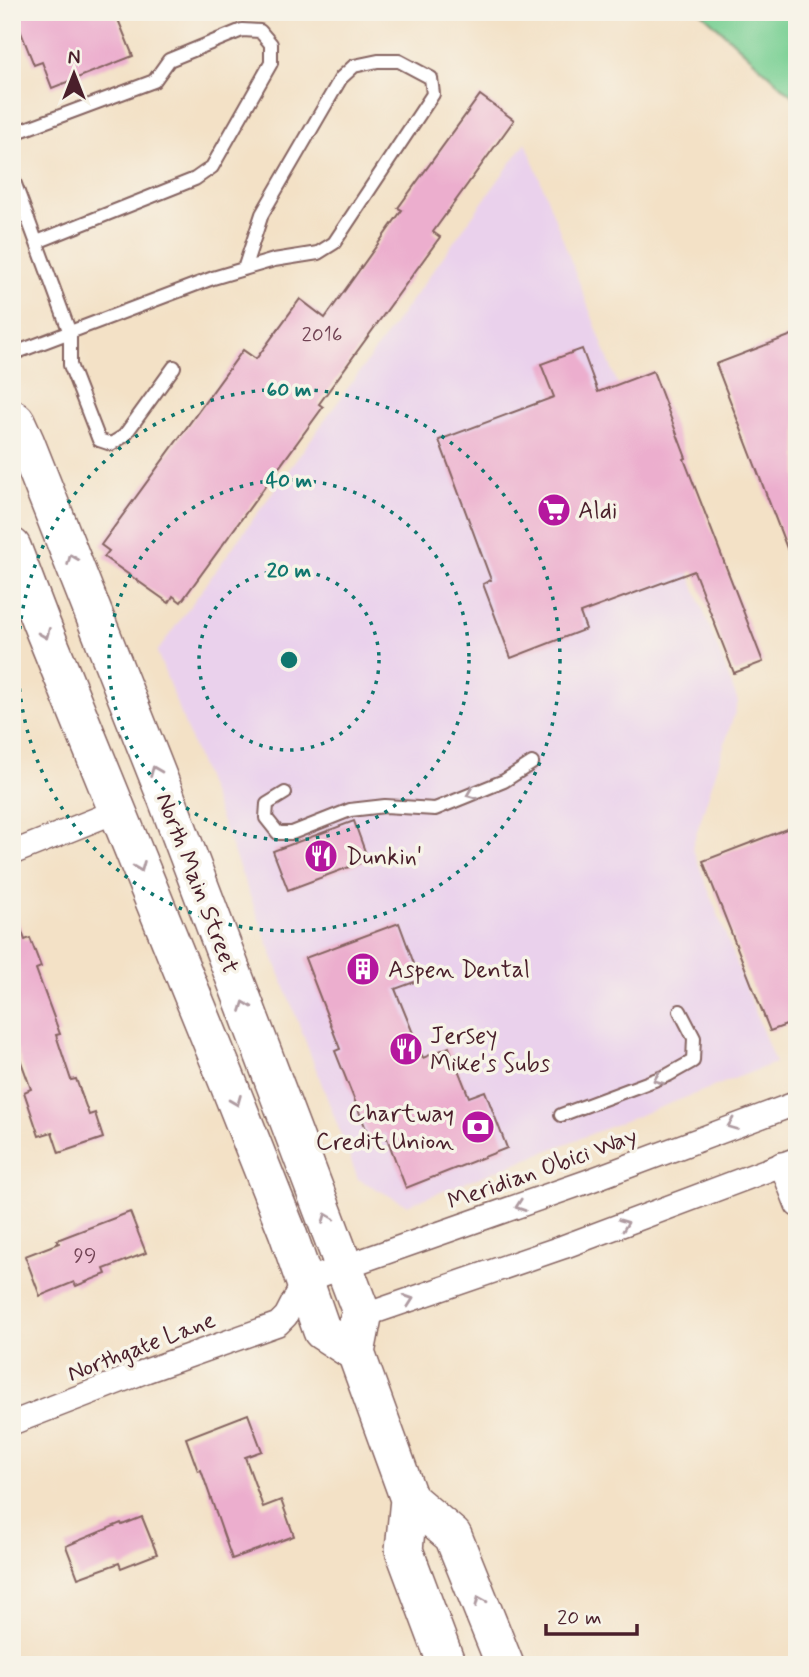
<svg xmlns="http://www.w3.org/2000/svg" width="809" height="1677" font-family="Mynerve,sans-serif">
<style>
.built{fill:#ead1ec}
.green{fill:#7ad094;stroke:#627860;stroke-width:2}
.building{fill:#ecaece}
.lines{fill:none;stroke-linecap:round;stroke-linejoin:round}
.lane-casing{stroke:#856361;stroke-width:16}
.street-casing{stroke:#856361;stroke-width:26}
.primary-casing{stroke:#856361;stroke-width:40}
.lane{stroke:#fff;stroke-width:12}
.street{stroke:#fff;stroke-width:23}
.primary{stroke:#fff;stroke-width:37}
.oneway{stroke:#ae9aa0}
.ring{fill:none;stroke:#0f766e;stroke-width:3.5;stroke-dasharray:3.5 7}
.labels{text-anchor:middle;stroke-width:7;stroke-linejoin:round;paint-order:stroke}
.number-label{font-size:21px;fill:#724354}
.poi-label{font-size:24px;fill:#4a1f2b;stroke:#f7f3e8;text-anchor:start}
.street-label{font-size:24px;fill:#4a1f2b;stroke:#f7f3e8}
.centre{fill:#0f766e;stroke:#f7f3e8;stroke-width:3.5}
.ring-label{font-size:21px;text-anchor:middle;font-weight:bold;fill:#0f766e;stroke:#f7f3e8;stroke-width:7;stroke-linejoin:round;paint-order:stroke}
</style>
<rect width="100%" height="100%" fill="#f7f3e8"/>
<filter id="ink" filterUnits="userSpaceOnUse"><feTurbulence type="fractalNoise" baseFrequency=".0143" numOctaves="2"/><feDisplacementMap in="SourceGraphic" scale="14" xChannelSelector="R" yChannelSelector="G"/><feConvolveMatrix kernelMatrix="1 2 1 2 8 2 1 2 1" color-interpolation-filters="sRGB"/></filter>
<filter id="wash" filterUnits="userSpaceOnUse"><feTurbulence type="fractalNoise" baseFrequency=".00686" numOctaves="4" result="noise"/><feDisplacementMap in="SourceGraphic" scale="28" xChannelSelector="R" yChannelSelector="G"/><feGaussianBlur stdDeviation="1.57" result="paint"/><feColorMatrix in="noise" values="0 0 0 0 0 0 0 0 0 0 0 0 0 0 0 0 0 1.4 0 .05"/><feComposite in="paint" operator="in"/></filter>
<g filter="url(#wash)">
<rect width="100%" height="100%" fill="#f3e1c6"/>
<!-- built -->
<path class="built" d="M526,142L738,702L692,847L775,1063L407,1205L358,1179L157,652Z"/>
<!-- green -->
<path class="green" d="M701,12H797V100Z"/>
<g id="blocks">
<!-- building -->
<g class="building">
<path d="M13,12H115L133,56L52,88L42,62L34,65Z"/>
<path d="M480,95L514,120L433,232L440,237L319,404L323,407L181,602L173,596L169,603L104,557L109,551L101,545L243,350L256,359L300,299L325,318L402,210L398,208Z"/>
<path d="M797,333V568L795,569L716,364Z"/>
<path d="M582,349L598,392L653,371L686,458L684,459L763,662L734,673L694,571L580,613L586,629L511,658L483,584L491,580L439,440L554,397L541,364Z"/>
<path d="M354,821L368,860L288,890L273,851Z"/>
<path d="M797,825V1021L770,1031L703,861Z"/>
<path d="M12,912H15L25,940L30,938L41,967L36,969L60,1034L56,1035L71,1080L76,1079L89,1115L95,1113L103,1138L59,1153L52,1132L39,1136L24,1092L31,1089L12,1037Z"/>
<path d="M399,923L420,980L395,989L423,1058L449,1047L469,1097L485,1091L507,1148L406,1188L385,1133L370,1139L335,1051L340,1049L305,958Z"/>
<path d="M130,1212L146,1253L104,1269L106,1274L76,1286L74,1282L40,1296L25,1256L59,1243L57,1240Z"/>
<path d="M248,1414L262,1451L245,1457L263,1507L281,1500L294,1536L232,1559L201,1470L198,1471L186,1438Z"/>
<path d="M142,1517L157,1554L121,1568L119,1563L78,1578L66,1546L121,1523L122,1525Z"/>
</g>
</g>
</g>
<g filter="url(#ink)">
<use href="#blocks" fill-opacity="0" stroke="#856361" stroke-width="2"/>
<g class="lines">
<defs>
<g id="lane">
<path d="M12,134L154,81L169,60L242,30L260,31L271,44V63L212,167L195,179L37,242"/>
<path d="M12,176L70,333V365L99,440L111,444L124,436L174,367"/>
<path d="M12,354L213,278L274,260L318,253L334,243L433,94L431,78L399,61H378L354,66L341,78L262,214L244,269"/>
<path d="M285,793L267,804L266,818L278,833H292L350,810L385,806L435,809L504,781L532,763"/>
<path d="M561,1115L668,1075L693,1061L694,1038L680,1011"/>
</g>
<g id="street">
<path d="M12,853L117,811"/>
<path d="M781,1164L797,1205"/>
<path d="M351,1320L563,1247L797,1159"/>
<path d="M12,1423L146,1371L278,1324L286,1316L304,1281L586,1182L797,1103"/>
</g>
<g id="primary">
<path d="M12,418L16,421L26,443L166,797L363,1317L356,1353L409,1499L404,1550L447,1665"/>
<path d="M12,547L41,623L229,1085L287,1231L322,1331L356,1353"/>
<path d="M409,1499L453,1536L505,1665"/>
</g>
</defs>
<!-- lane casing -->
<use href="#lane" class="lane-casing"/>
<!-- street casing -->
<use href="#street" class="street-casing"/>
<!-- primary casing -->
<use href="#primary" class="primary-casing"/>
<!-- lane -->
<use href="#lane" class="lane"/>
<!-- street -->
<use href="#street" class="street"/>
<!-- primary -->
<use href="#primary" class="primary"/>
</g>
<!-- one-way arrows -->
<defs><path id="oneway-chevron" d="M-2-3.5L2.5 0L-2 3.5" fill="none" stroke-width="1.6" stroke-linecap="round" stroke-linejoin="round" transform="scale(1.75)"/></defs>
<g class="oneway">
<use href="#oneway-chevron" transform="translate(72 559) rotate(-112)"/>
<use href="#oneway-chevron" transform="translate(45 634) rotate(68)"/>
<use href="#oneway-chevron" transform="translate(155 771) rotate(-112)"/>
<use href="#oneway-chevron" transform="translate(471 794) rotate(158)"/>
<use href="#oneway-chevron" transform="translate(140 867) rotate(68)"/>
<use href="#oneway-chevron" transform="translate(245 1006) rotate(-111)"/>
<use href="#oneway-chevron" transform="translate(658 1079) rotate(159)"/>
<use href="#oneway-chevron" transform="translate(236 1101) rotate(68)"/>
<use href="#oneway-chevron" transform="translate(732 1125) rotate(159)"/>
<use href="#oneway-chevron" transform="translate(520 1206) rotate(161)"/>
<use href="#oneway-chevron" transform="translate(327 1218) rotate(-111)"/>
<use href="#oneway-chevron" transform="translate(624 1224) rotate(-21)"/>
<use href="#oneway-chevron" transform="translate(409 1300) rotate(-19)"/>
<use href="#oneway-chevron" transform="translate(480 1601) rotate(-113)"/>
</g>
</g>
<!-- distance rings -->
<g class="ring">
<circle cx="289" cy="660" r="90"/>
<circle cx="289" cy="660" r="180"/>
<circle cx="289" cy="660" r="271"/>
</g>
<!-- icons -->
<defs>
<symbol id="supermarket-disc" viewBox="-11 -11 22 22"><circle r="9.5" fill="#b5179e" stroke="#f7f3e8"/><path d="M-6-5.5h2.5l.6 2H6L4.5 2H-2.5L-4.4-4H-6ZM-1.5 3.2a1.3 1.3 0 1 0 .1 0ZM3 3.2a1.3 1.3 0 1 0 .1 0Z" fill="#fff"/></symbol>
<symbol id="restaurant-disc" viewBox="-11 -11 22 22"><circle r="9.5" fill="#b5179e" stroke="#f7f3e8"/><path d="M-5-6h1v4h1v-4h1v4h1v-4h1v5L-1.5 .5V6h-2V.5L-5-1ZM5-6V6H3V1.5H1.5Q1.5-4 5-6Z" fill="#fff"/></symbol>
<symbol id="building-disc" viewBox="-11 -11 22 22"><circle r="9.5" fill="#b5179e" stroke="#f7f3e8"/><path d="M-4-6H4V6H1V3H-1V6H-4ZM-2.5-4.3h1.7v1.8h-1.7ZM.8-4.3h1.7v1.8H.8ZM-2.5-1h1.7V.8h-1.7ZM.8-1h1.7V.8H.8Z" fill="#fff"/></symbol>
<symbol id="bank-disc" viewBox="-11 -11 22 22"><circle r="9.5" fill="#b5179e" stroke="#f7f3e8"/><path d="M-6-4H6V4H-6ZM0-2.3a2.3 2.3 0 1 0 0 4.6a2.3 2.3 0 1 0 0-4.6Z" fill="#fff"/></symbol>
</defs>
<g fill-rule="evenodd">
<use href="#supermarket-disc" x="535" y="491" width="38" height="38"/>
<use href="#restaurant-disc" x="302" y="837" width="38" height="38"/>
<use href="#building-disc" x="344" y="950" width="38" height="38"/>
<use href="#restaurant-disc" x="387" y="1030" width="38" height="38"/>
<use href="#bank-disc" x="459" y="1108" width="38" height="38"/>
</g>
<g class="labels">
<!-- number labels -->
<g class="number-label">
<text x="322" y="341">2016</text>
<text x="85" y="1262">99</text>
</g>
<!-- poi labels -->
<g class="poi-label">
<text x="578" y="518">Aldi</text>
<text x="346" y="864">Dunkin'</text>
<text x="388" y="977">Aspen Dental</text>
<text x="430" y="1043">Jersey<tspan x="430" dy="28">Mike's Subs</tspan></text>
<text x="454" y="1121" text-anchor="end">Chartway<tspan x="454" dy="28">Credit Union</tspan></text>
</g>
<!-- street labels -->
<g class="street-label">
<text transform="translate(198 883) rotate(69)" y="8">North Main Street</text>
<text transform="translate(542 1168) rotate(-20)" y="8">Meridian Obici Way</text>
<text transform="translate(141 1346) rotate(-21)" y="8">Northgate Lane</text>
</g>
</g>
<circle cx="289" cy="660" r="10" class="centre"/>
<g class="ring-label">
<text x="289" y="396">60 m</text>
<text x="289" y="487">40 m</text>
<text x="289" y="577">20 m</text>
</g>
<!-- margin -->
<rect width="809" height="1677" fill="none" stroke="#f7f3e8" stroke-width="42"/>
<!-- north arrow -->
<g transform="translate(74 74)" stroke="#f7f3e8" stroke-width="5" paint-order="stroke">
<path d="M0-5L12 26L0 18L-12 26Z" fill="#4a1f2b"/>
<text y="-10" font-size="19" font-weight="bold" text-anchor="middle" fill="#4a1f2b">N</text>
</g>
<!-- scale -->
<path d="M546 1624v10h91v-10" fill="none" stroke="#4a1f2b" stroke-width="3.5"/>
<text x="557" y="1624" font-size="21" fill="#4a1f2b" stroke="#f7f3e8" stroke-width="5" paint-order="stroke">20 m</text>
</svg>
